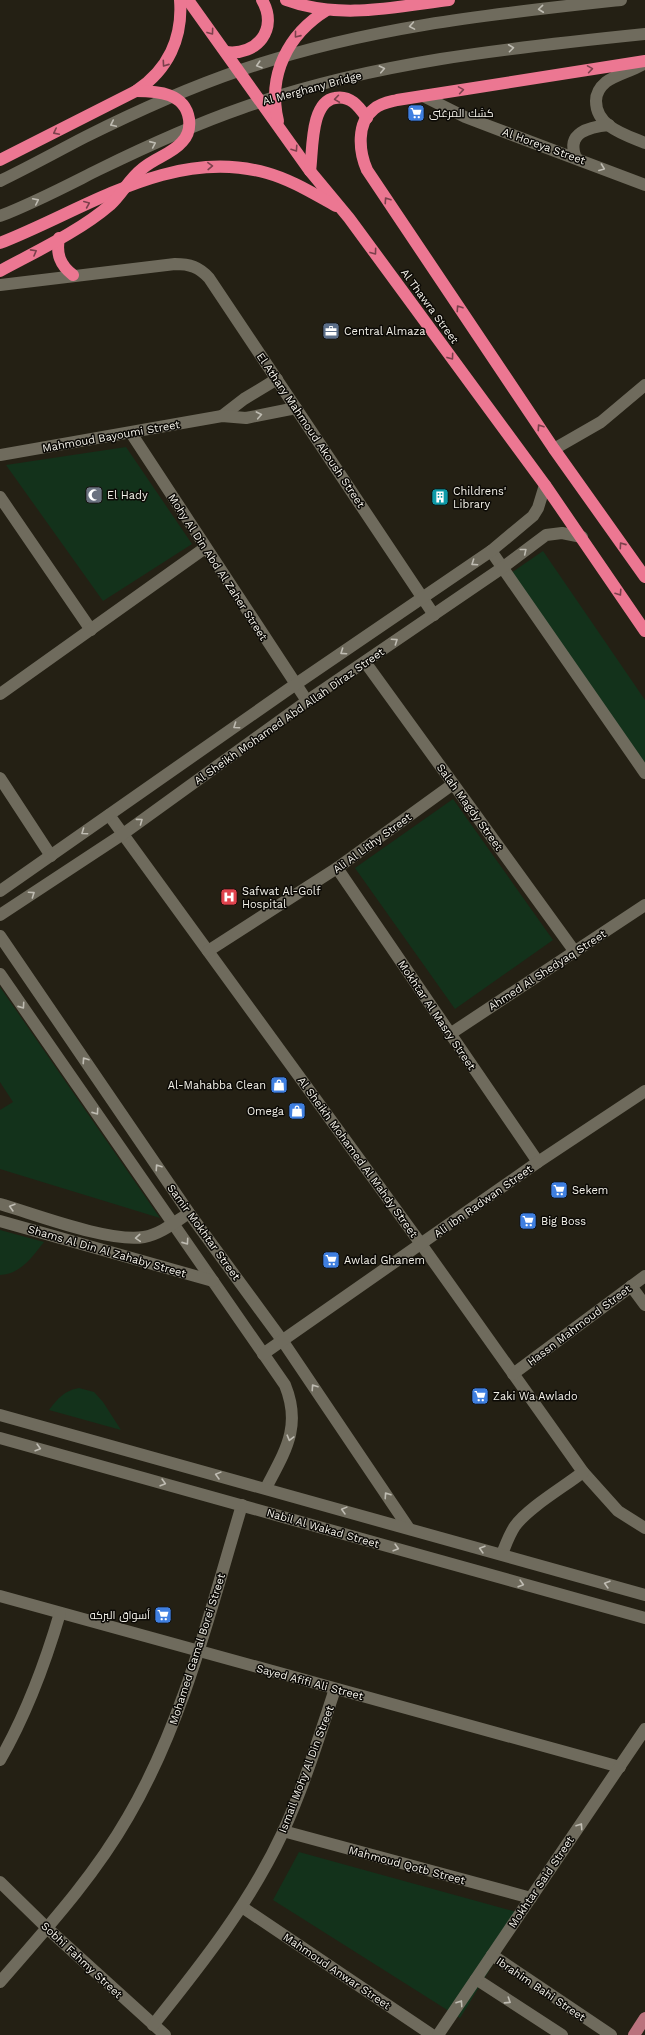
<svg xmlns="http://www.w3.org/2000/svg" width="645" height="2035" font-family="'Work Sans',Cairo,sans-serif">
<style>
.green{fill:#13321b}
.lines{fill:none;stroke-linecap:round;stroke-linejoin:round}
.street{stroke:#6f6b5d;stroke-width:12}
.secondary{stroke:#6f6b5d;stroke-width:12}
.primary{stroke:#ba727d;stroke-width:12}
.highway{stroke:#ec7792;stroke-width:12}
.oneway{stroke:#bfbcb2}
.oneway2{stroke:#7c404c}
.labels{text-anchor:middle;stroke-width:3;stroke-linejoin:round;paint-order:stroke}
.street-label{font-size:11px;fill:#f4f2ea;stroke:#0c0a06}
.poi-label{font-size:11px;fill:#f4f2ea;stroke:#0c0a06;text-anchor:start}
</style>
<rect width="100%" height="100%" fill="#242014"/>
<!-- green -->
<g class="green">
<path d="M126,447L192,544L103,601L6,465Z"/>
<path d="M543,551L645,700V763L511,573Z"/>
<path d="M453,799L553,940L455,1009L355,868Z"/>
<path d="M0,987L160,1218L0,1169V1110L13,1102L0,1082Z"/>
<path d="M0,1230L44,1242C32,1257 21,1274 0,1275Z"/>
<path d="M79,1388L94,1392L103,1402L121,1430L49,1410C58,1398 64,1391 79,1388Z"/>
<path d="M299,1852L524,1914L460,2018L273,1900Z"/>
</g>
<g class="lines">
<!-- street -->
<g class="street">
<path d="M0,285L175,264C190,264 199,267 209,278L434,615"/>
<path d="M222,416L244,399L277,379"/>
<path d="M131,433L307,701"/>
<path d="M554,449L601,422L645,385"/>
<path d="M0,455L222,416L246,418L296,408"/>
<path d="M0,497L91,630"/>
<path d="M491,551L645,773"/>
<path d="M365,662L575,952"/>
<path d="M0,694L205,548"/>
<path d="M0,778L51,856"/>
<path d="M109,815L421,1244L583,1472L618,1511L645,1528"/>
<path d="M337,868L538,1162"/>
<path d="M0,891L296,684L491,551L533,516L538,508L545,485"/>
<path d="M0,915L123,834L307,701L502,568L546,535L562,533L582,537"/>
<path d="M0,936L189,1213L282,1340L408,1527"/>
<path d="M208,951L337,868L453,784"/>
<path d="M0,974L285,1385C302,1427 285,1451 266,1488"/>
<path d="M450,1034L645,905"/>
<path d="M0,1204C35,1214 110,1243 144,1237C161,1234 175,1222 189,1213"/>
<path d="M0,1221L213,1281"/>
<path d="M631,1286L645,1305"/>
<path d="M263,1354L538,1162L645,1091"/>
<path d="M513,1374L645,1276"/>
<path d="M502,1554C506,1544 509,1535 515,1526C529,1507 564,1487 583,1472"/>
<path d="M0,1596L620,1767"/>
<path d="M0,1760C27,1713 45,1664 60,1613"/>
<path d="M283,1831L531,1898"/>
<path d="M0,1882L47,1928L165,2035"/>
<path d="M242,1907L432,2035"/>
<path d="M492,1955L611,2035"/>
<path d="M476,1979L562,2035"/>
<path d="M0,1982C46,1929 93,1878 128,1817C184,1721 210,1611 242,1505"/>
<path d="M153,2025C202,1964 250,1903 283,1832C304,1786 319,1737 335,1689"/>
<path d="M438,2035L645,1729"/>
</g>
<!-- secondary -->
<g class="secondary">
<path d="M645,63C633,71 617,74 606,82C600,87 596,94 596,101C596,127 626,135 645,143"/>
<path d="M423,96L465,117L645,185"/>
<path d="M576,158C565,132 590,127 609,125"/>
<path d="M0,181C29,167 56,152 85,137C135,112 188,88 241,70C366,27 491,14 621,0"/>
<path d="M0,216C34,203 66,186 98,170C145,147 193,125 242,108C372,62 508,48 645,34"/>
<path d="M0,1415L645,1595"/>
<path d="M0,1438L645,1618"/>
</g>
<!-- primary -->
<path class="primary" d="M634,2035L645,2018"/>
<!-- highway -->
<g class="highway">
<path d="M188,0L310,171L349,218L545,485L645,631"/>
<path d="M286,0C339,20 395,7 449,0"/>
<path d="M226,52C257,56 279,29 262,0"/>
<path d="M645,61L397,100C389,102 381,103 374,109C356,123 359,152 367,170L554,449L645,577"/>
<path d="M278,121C267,75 288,34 327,10"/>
<path d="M0,160L136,91C168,70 183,38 180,0"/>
<path d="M310,171C313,151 310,102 335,98C351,95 359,107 367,118"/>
<path d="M59,238C56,254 60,265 73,275"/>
<path d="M0,243C85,210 172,146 267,173C292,180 314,194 336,206"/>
<path d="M0,271C35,252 80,231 110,205C122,194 129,179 142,169C154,158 172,154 182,142C188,136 190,127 189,119C185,93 158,91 136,91"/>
</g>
</g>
<!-- one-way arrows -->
<defs><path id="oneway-chevron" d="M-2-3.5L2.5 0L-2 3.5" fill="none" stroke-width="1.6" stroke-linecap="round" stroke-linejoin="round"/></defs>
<g class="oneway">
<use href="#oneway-chevron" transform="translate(541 9) rotate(174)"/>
<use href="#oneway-chevron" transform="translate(412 26) rotate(170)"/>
<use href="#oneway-chevron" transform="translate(511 48) rotate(-7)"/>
<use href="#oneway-chevron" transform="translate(259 65) rotate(163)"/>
<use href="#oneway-chevron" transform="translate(382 69) rotate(-12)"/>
<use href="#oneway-chevron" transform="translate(113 124) rotate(155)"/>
<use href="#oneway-chevron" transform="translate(153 144) rotate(-24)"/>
<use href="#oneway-chevron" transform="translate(602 168) rotate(21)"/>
<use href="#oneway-chevron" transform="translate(36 201) rotate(-26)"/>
<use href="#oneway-chevron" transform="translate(259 415) rotate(-11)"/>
<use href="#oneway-chevron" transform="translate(524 551) rotate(-39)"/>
<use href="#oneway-chevron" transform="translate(474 563) rotate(146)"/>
<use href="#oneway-chevron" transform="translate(395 641) rotate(-34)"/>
<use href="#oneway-chevron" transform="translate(343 652) rotate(146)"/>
<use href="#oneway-chevron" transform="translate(236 726) rotate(145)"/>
<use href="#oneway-chevron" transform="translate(140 821) rotate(-36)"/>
<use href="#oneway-chevron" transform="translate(84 832) rotate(145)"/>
<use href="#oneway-chevron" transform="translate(32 894) rotate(-34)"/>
<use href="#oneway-chevron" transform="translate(22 1006) rotate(55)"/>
<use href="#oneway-chevron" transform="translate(85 1060) rotate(-124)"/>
<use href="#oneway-chevron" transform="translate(96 1112) rotate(55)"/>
<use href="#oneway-chevron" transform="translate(158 1167) rotate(-124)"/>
<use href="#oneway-chevron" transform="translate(12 1207) rotate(-164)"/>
<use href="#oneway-chevron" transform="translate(138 1238) rotate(176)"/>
<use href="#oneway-chevron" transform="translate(186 1242) rotate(55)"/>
<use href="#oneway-chevron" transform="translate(314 1387) rotate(-124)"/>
<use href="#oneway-chevron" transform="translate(290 1438) rotate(105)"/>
<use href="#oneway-chevron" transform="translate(38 1448) rotate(16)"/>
<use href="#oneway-chevron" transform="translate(218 1475) rotate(-165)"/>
<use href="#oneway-chevron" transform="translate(163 1483) rotate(16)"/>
<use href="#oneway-chevron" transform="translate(387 1495) rotate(-124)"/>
<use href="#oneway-chevron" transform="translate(344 1510) rotate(-165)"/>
<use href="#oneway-chevron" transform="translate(396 1548) rotate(16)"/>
<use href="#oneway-chevron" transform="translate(482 1549) rotate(-164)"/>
<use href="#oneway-chevron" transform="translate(521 1584) rotate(16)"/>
<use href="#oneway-chevron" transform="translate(607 1584) rotate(-164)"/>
<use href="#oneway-chevron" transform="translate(580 1826) rotate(-56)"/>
<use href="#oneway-chevron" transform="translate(508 2001) rotate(33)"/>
<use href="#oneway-chevron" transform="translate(460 2003) rotate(-56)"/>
</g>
<g class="oneway2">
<use href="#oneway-chevron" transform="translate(211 32) rotate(54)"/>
<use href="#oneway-chevron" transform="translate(297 35) rotate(129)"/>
<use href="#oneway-chevron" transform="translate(165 64) rotate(125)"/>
<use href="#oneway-chevron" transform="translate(590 69) rotate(-9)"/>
<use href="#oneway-chevron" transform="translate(461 90) rotate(-9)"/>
<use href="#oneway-chevron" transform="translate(337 99) rotate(172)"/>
<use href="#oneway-chevron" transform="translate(56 132) rotate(153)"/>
<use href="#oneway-chevron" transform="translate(295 149) rotate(56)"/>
<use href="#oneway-chevron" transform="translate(210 166) rotate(-2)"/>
<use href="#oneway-chevron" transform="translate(387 200) rotate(-124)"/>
<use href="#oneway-chevron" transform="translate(87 204) rotate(-23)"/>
<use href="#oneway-chevron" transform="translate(34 252) rotate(-29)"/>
<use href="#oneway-chevron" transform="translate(374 252) rotate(54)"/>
<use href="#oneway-chevron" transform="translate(459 308) rotate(-124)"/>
<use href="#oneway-chevron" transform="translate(451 357) rotate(54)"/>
<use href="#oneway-chevron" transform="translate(540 427) rotate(-124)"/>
<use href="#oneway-chevron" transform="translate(622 545) rotate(-125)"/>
<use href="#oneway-chevron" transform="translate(619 593) rotate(56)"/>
</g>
<!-- icons -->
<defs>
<symbol id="supermarket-square" viewBox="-11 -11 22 22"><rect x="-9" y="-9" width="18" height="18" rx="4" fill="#3f7fe0" stroke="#0c0a06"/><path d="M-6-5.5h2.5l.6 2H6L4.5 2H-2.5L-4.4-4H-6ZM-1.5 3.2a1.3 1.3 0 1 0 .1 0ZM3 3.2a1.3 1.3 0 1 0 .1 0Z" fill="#fff"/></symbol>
<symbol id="office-square" viewBox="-11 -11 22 22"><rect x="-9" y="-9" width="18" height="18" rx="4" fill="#5c6f8a" stroke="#0c0a06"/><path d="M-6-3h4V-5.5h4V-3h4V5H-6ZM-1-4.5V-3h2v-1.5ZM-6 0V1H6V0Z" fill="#fff"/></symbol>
<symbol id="mosque-square" viewBox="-11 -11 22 22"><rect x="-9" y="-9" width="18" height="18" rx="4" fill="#6b7280" stroke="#0c0a06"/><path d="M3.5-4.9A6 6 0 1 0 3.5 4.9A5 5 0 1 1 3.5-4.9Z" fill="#fff"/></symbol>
<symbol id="building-square" viewBox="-11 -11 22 22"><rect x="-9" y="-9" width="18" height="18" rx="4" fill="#0f9aa8" stroke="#0c0a06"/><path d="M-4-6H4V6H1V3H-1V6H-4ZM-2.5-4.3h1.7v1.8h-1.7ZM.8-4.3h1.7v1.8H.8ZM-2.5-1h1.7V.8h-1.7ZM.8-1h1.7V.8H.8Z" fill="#fff"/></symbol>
<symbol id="hospital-square" viewBox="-11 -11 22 22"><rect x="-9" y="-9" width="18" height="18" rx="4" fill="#e0444e" stroke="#0c0a06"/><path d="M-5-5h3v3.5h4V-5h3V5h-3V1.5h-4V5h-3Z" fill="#fff"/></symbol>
<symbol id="shop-square" viewBox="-11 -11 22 22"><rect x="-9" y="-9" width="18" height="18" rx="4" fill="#3f7fe0" stroke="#0c0a06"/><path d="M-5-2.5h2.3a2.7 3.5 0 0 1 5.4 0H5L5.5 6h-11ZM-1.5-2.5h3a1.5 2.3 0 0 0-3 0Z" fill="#fff"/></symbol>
</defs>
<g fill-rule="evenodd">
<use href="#supermarket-square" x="406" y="103" width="20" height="20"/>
<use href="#office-square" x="321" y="321" width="20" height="20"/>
<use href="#mosque-square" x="84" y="485" width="20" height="20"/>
<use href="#building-square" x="430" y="487" width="20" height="20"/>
<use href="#hospital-square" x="219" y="887" width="20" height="20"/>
<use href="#shop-square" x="269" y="1075" width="20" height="20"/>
<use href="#shop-square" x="287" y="1101" width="20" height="20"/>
<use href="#supermarket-square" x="549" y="1180" width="20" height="20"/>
<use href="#supermarket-square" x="518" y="1211" width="20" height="20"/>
<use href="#supermarket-square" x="321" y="1250" width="20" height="20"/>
<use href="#supermarket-square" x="470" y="1386" width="20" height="20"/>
<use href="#supermarket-square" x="153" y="1605" width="20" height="20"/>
</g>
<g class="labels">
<!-- street labels -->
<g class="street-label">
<text transform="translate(312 88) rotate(-15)" y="4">Al Merghany Bridge</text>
<text transform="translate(544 146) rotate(20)" y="4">Al Horeya Street</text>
<text transform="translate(430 306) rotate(54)" y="4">Al Thawra Street</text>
<text transform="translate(311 430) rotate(56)" y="4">El Athary Mahmoud Akoush Street</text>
<text transform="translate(111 436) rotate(-10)" y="4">Mahmoud Bayoumi Street</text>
<text transform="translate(218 567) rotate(57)" y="4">Mohy Al Din Abd Al Zaher Street</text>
<text transform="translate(289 716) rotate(-35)" y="4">Al Sheikh Mohamed Abd Allah Diraz Street</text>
<text transform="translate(470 807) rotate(54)" y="4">Salah Magdy Street</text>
<text transform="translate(372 843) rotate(-36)" y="4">Ali Al Lithy Street</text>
<text transform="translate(547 970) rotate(-33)" y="4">Ahmed Al Shedyaq Street</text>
<text transform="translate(437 1015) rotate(56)" y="4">Mokhtar Al Masry Street</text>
<text transform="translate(358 1157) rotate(54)" y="4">Al Sheikh Mohamed Al Mahdy Street</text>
<text transform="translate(483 1201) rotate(-35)" y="4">Ali Ibn Radwan Street</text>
<text transform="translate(204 1232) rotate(54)" y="4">Samir Mokhtar Street</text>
<text transform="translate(107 1251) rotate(16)" y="4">Shams Al Din Al Zahaby Street</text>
<text transform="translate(579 1325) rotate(-37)" y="4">Hassn Mahmoud Street</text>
<text transform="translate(323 1528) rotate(16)" y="4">Nabil Al Wakad Street</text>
<text transform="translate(197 1649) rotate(-72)" y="4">Mohamed Gamal Borei Street</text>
<text transform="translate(310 1682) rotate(15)" y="4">Sayed Afifi Ali Street</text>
<text transform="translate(306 1769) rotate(-69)" y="4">Ismail Mohy Al Din Street</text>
<text transform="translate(407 1865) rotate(15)" y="4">Mahmoud Qotb Street</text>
<text transform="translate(541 1882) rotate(-56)" y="4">Mokhtar Said Street</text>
<text transform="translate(82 1960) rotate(43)" y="4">Sobhi Fahmy Street</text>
<text transform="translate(337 1971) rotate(34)" y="4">Mahmoud Anwar Street</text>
<text transform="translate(541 1989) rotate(34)" y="4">Ibrahim Bahi Street</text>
</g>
<!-- poi labels -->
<g class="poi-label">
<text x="429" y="117">كشك المرغنى</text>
<text x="344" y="335">Central Almaza</text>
<text x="453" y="495">Childrens'<tspan x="453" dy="13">Library</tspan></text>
<text x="107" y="499">El Hady</text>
<text x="242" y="895">Safwat Al-Golf<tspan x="242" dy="13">Hospital</tspan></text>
<text x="266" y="1089" text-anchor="end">Al-Mahabba Clean</text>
<text x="284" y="1115" text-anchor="end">Omega</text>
<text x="572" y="1194">Sekem</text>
<text x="541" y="1225">Big Boss</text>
<text x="344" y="1264">Awlad Ghanem</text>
<text x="493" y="1400">Zaki Wa Awlado</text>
<text x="150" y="1619" text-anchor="end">أسواق البركه</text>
</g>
</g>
</svg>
